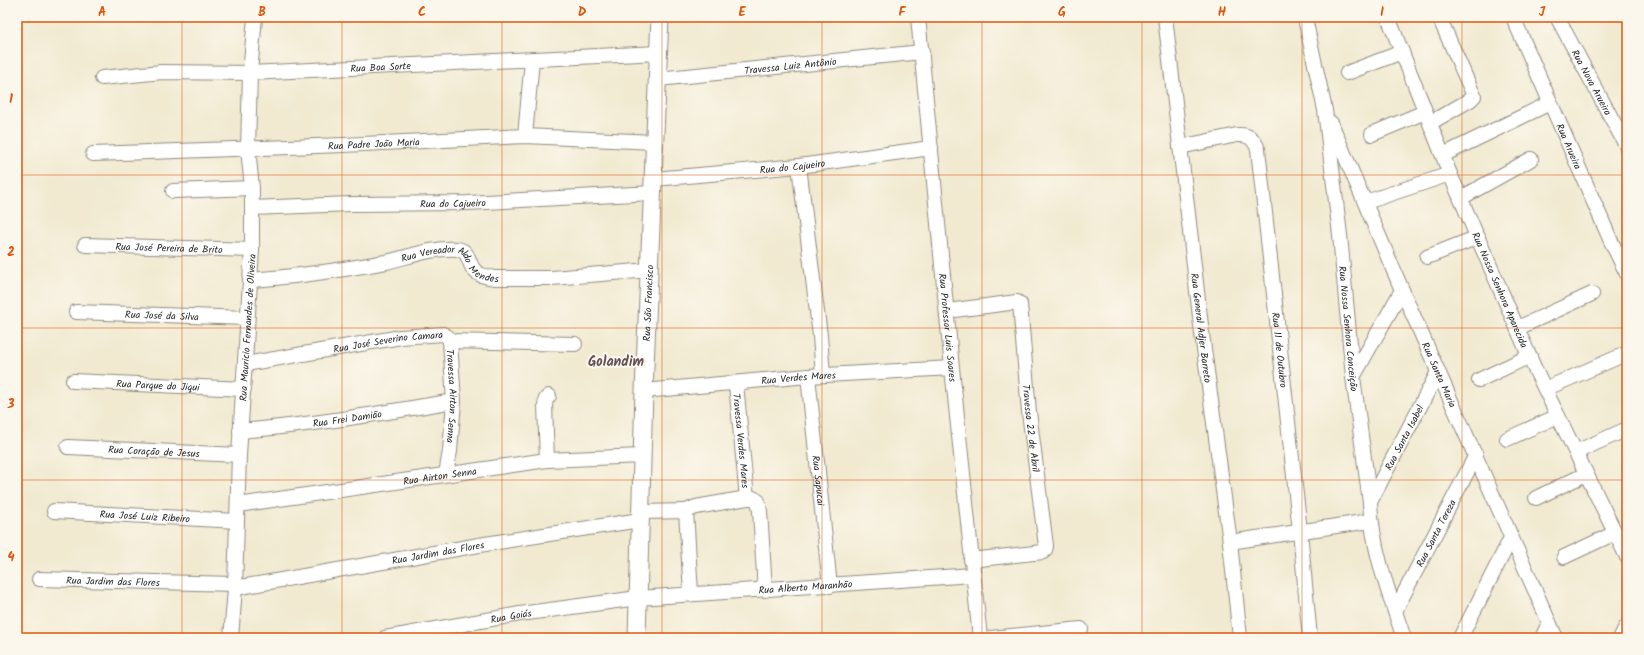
<svg xmlns="http://www.w3.org/2000/svg" width="1644" height="655" font-family="Kalam,sans-serif">
<style>
.lines{fill:none;stroke-linecap:round;stroke-linejoin:round}
.minor-casing{stroke:#8e8a7e;stroke-width:16}
.tertiary-casing{stroke:#8e8a7e;stroke-width:19}
.minor{stroke:#fff;stroke-width:14}
.tertiary{stroke:#fff;stroke-width:17}
.grid{fill:none;stroke:#df570e;stroke-width:1;stroke-opacity:0.55}
.labels{text-anchor:middle;stroke-width:4;stroke-linejoin:round;paint-order:stroke}
.street-label{font-size:10px;fill:#2b2b2b;stroke:#fbf7ec}
.district-label{font-size:14px;font-weight:bold;fill:#645258;stroke:#fbf7ec}
.neatline{fill:none;stroke:#df570e;stroke-width:1.5}
.grid-label{font-size:13px;text-anchor:middle;font-weight:bold;fill:#df570e}
</style>
<rect width="100%" height="100%" fill="#fbf7ec"/>
<filter id="ink" filterUnits="userSpaceOnUse"><feTurbulence type="fractalNoise" baseFrequency=".025" numOctaves="2"/><feDisplacementMap in="SourceGraphic" scale="8" xChannelSelector="R" yChannelSelector="G"/><feConvolveMatrix kernelMatrix="1 2 1 2 8 2 1 2 1" color-interpolation-filters="sRGB"/></filter>
<filter id="wash" filterUnits="userSpaceOnUse"><feTurbulence type="fractalNoise" baseFrequency=".012" numOctaves="4" result="noise"/><feDisplacementMap in="SourceGraphic" scale="16" xChannelSelector="R" yChannelSelector="G"/><feGaussianBlur stdDeviation="0.9" result="paint"/><feColorMatrix in="noise" values="0 0 0 0 0 0 0 0 0 0 0 0 0 0 0 0 0 1.4 0 .05"/><feComposite in="paint" operator="in"/></filter>
<g filter="url(#wash)">
<rect width="100%" height="100%" fill="#f1ead1"/>
</g>
<g filter="url(#ink)">
<g class="lines">
<defs>
<g id="minor">
<path id="s1" d="M918,17L952,368L980,638"/>
<path id="s2" d="M1165,17L1202,334L1230,542L1240,638"/>
<path id="s3" d="M1307,17L1306,23L1325,110L1340,235L1353,377L1370,502C1372,549 1389,594 1404,638"/>
<path id="s4" d="M1388,17L1450,174L1534,367L1627,557"/>
<path id="s5" d="M1513,17L1610,239L1627,274"/>
<path id="s6" d="M1557,17L1627,147"/>
<path d="M1347,73L1402,52"/>
<path id="s7" d="M102,78L162,72L250,73L659,53"/>
<path id="s8" d="M658,79L922,52"/>
<path id="s9" d="M1331,123L1402,290L1556,638"/>
<path d="M1430,123L1470,100L1474,96L1439,17"/>
<path d="M1372,134L1425,112"/>
<path d="M525,136L532,60"/>
<path id="s10" d="M1180,147L1237,135C1249,134 1254,139 1258,149L1300,531L1310,638"/>
<path id="s11" d="M93,154L343,145L525,136L655,142"/>
<path d="M1443,155L1550,103"/>
<path d="M799,166L820,336L823,375"/>
<path id="s12" d="M654,179L799,166L931,148"/>
<path d="M173,191L252,188"/>
<path d="M1461,198L1531,159"/>
<path d="M1366,202L1450,174"/>
<path id="s13" d="M252,208L351,204L467,203L653,193"/>
<path id="s14" d="M85,245L252,250"/>
<path d="M1427,257L1478,237"/>
<path id="s15" d="M250,280C295,277 341,270 386,262C408,257 434,247 457,249C471,251 467,263 475,271C480,276 488,277 495,278H552L650,270"/>
<path id="s16" d="M947,311L1017,302L1020,304L1029,412L1046,546L1045,550L1043,552L971,560"/>
<path id="s17" d="M76,312L247,318"/>
<path d="M1518,328L1592,294"/>
<path d="M450,341L575,344"/>
<path id="s18" d="M246,364L401,337L443,334L448,337L450,341L454,401L450,451L446,474"/>
<path id="s19" d="M808,376L830,586"/>
<path d="M1353,377L1402,290"/>
<path d="M1479,380L1530,356"/>
<path id="s20" d="M73,381L244,389"/>
<path id="s21" d="M736,384L747,498"/>
<path d="M1545,389L1623,355"/>
<path id="s22" d="M644,391L808,376L952,368"/>
<path id="s23" d="M240,431C312,425 383,413 454,401"/>
<path d="M1507,439L1558,416"/>
<path id="s24" d="M68,447L239,455"/>
<path d="M1576,452L1627,429"/>
<path d="M547,460L545,405L546,399L549,396"/>
<path d="M1536,498L1586,474"/>
<path id="s25" d="M1370,502L1438,372"/>
<path id="s26" d="M238,505L547,460L642,456"/>
<path id="s27" d="M54,511L237,521"/>
<path d="M686,511L696,507L747,498H753L758,501L760,511L765,590"/>
<path d="M641,512L686,511L691,594"/>
<path d="M1230,542L1370,521"/>
<path d="M1564,557L1615,533"/>
<path id="s28" d="M39,579L235,584"/>
<path id="s29" d="M235,588L479,545L640,520"/>
<path id="s30" d="M1395,611L1476,455"/>
<path id="s31" d="M231,638L235,588L239,455L252,250V188L248,149L250,73L255,17"/>
<path id="s32" d="M385,638L520,614L638,598L973,575"/>
<path d="M991,638L1081,629"/>
<path d="M1460,638L1511,538"/>
<path d="M1542,638L1549,623"/>
</g>
<g id="tertiary">
<path id="s33" d="M637,638L644,391L660,17"/>
<path d="M1622,638L1627,628"/>
</g>
</defs>
<!-- minor casing -->
<use href="#minor" class="minor-casing"/>
<!-- tertiary casing -->
<use href="#tertiary" class="tertiary-casing"/>
<!-- minor -->
<use href="#minor" class="minor"/>
<!-- tertiary -->
<use href="#tertiary" class="tertiary"/>
</g>
</g>
<!-- grid -->
<path class="grid" d="M182,17V638M342,17V638M502,17V638M662,17V638M822,17V638M982,17V638M1142,17V638M1302,17V638M1462,17V638M17,175H1627M17,328H1627M17,480H1627"/>
<g class="labels">
<!-- street labels -->
<g class="street-label">
<text dy="4" stroke="none"><textPath href="#s8" startOffset="133">Travessa Luiz Antônio</textPath></text>
<text dy="4" stroke="none"><textPath href="#s7" startOffset="279">Rua Boa Sorte</textPath></text>
<text dy="4" stroke="none"><textPath href="#s6" startOffset="74">Rua Nova Arueira</textPath></text>
<text dy="4" stroke="none"><textPath href="#s11" startOffset="281">Rua Padre João Maria</textPath></text>
<text dy="4" stroke="none"><textPath href="#s5" startOffset="141">Rua Arueira</textPath></text>
<text dy="4" stroke="none"><textPath href="#s12" startOffset="139">Rua do Cajueiro</textPath></text>
<text dy="4" stroke="none"><textPath href="#s13" startOffset="201">Rua do Cajueiro</textPath></text>
<text dy="4" stroke="none"><textPath href="#s14" startOffset="84">Rua José Pereira de Brito</textPath></text>
<text dy="4" stroke="none"><textPath href="#s15" startOffset="209">Rua Vereador Aldo Mendes</textPath></text>
<text dy="4" stroke="none"><textPath href="#s4" startOffset="295">Rua Nossa Senhora Aparecida</textPath></text>
<text dy="4" stroke="none"><textPath href="#s33" startOffset="335">Rua São Francisco</textPath></text>
<text dy="4" stroke="none"><textPath href="#s17" startOffset="86">Rua José da Silva</textPath></text>
<text dy="4" stroke="none"><textPath href="#s31" startOffset="311">Rua Mauricio Fernandes de Oliveira</textPath></text>
<text dy="4" stroke="none"><textPath href="#s1" startOffset="312">Rua Professor Luis Soares</textPath></text>
<text dy="4" stroke="none"><textPath href="#s2" startOffset="313">Rua General Adjer Barreto</textPath></text>
<text dy="4" stroke="none"><textPath href="#s3" startOffset="315">Rua Nossa Senhora Conceição</textPath></text>
<text dy="4" stroke="none"><textPath href="#s18" startOffset="144">Rua José Severino Camara</textPath></text>
<text dy="4" stroke="none"><textPath href="#s10" startOffset="288">Rua 11 de Outubro</textPath></text>
<text dy="4" stroke="none"><textPath href="#s9" startOffset="274">Rua Santa Maria</textPath></text>
<text dy="4" stroke="none"><textPath href="#s22" startOffset="155">Rua Verdes Mares</textPath></text>
<text dy="4" stroke="none"><textPath href="#s20" startOffset="85">Rua Parque do Jiqui</textPath></text>
<text dy="4" stroke="none"><textPath href="#s18" startOffset="265">Travessa Airton Senna</textPath></text>
<text dy="4" stroke="none"><textPath href="#s23" startOffset="108">Rua Frei Damião</textPath></text>
<text dy="4" stroke="none"><textPath href="#s16" startOffset="199">Travessa 22 de Abril</textPath></text>
<text dy="4" stroke="none"><textPath href="#s25" startOffset="73">Rua Santa Isabel</textPath></text>
<text dy="4" stroke="none"><textPath href="#s21" startOffset="57">Travessa Verdes Mares</textPath></text>
<text dy="4" stroke="none"><textPath href="#s24" startOffset="86">Rua Coração de Jesus</textPath></text>
<text dy="4" stroke="none"><textPath href="#s26" startOffset="204">Rua Airton Senna</textPath></text>
<text dy="4" stroke="none"><textPath href="#s19" startOffset="105">Rua Sapucai</textPath></text>
<text dy="4" stroke="none"><textPath href="#s27" startOffset="91">Rua José Luiz Ribeiro</textPath></text>
<text dy="4" stroke="none"><textPath href="#s30" startOffset="88">Rua Santa Tereza</textPath></text>
<text dy="4" stroke="none"><textPath href="#s29" startOffset="206">Rua Jardim das Flores</textPath></text>
<text dy="4" stroke="none"><textPath href="#s28" startOffset="74">Rua Jardim das Flores</textPath></text>
<text dy="4" stroke="none"><textPath href="#s32" startOffset="424">Rua Alberto Maranhão</textPath></text>
<text dy="4" stroke="none"><textPath href="#s32" startOffset="128">Rua Goiás</textPath></text>
</g>
<!-- district labels -->
<g class="district-label">
<text x="616" y="366">Golandim</text>
</g>
</g>
<!-- margin -->
<rect width="1644" height="655" fill="none" stroke="#fbf7ec" stroke-width="44"/>
<rect x="22" y="22" width="1600" height="611" class="neatline"/>
<g class="grid-label">
<text x="102" y="16">A</text>
<text x="262" y="16">B</text>
<text x="422" y="16">C</text>
<text x="582" y="16">D</text>
<text x="742" y="16">E</text>
<text x="902" y="16">F</text>
<text x="1062" y="16">G</text>
<text x="1222" y="16">H</text>
<text x="1382" y="16">I</text>
<text x="1542" y="16">J</text>
<text x="11" y="103">1</text>
<text x="11" y="256">2</text>
<text x="11" y="408">3</text>
<text x="11" y="561">4</text>
</g>
</svg>
